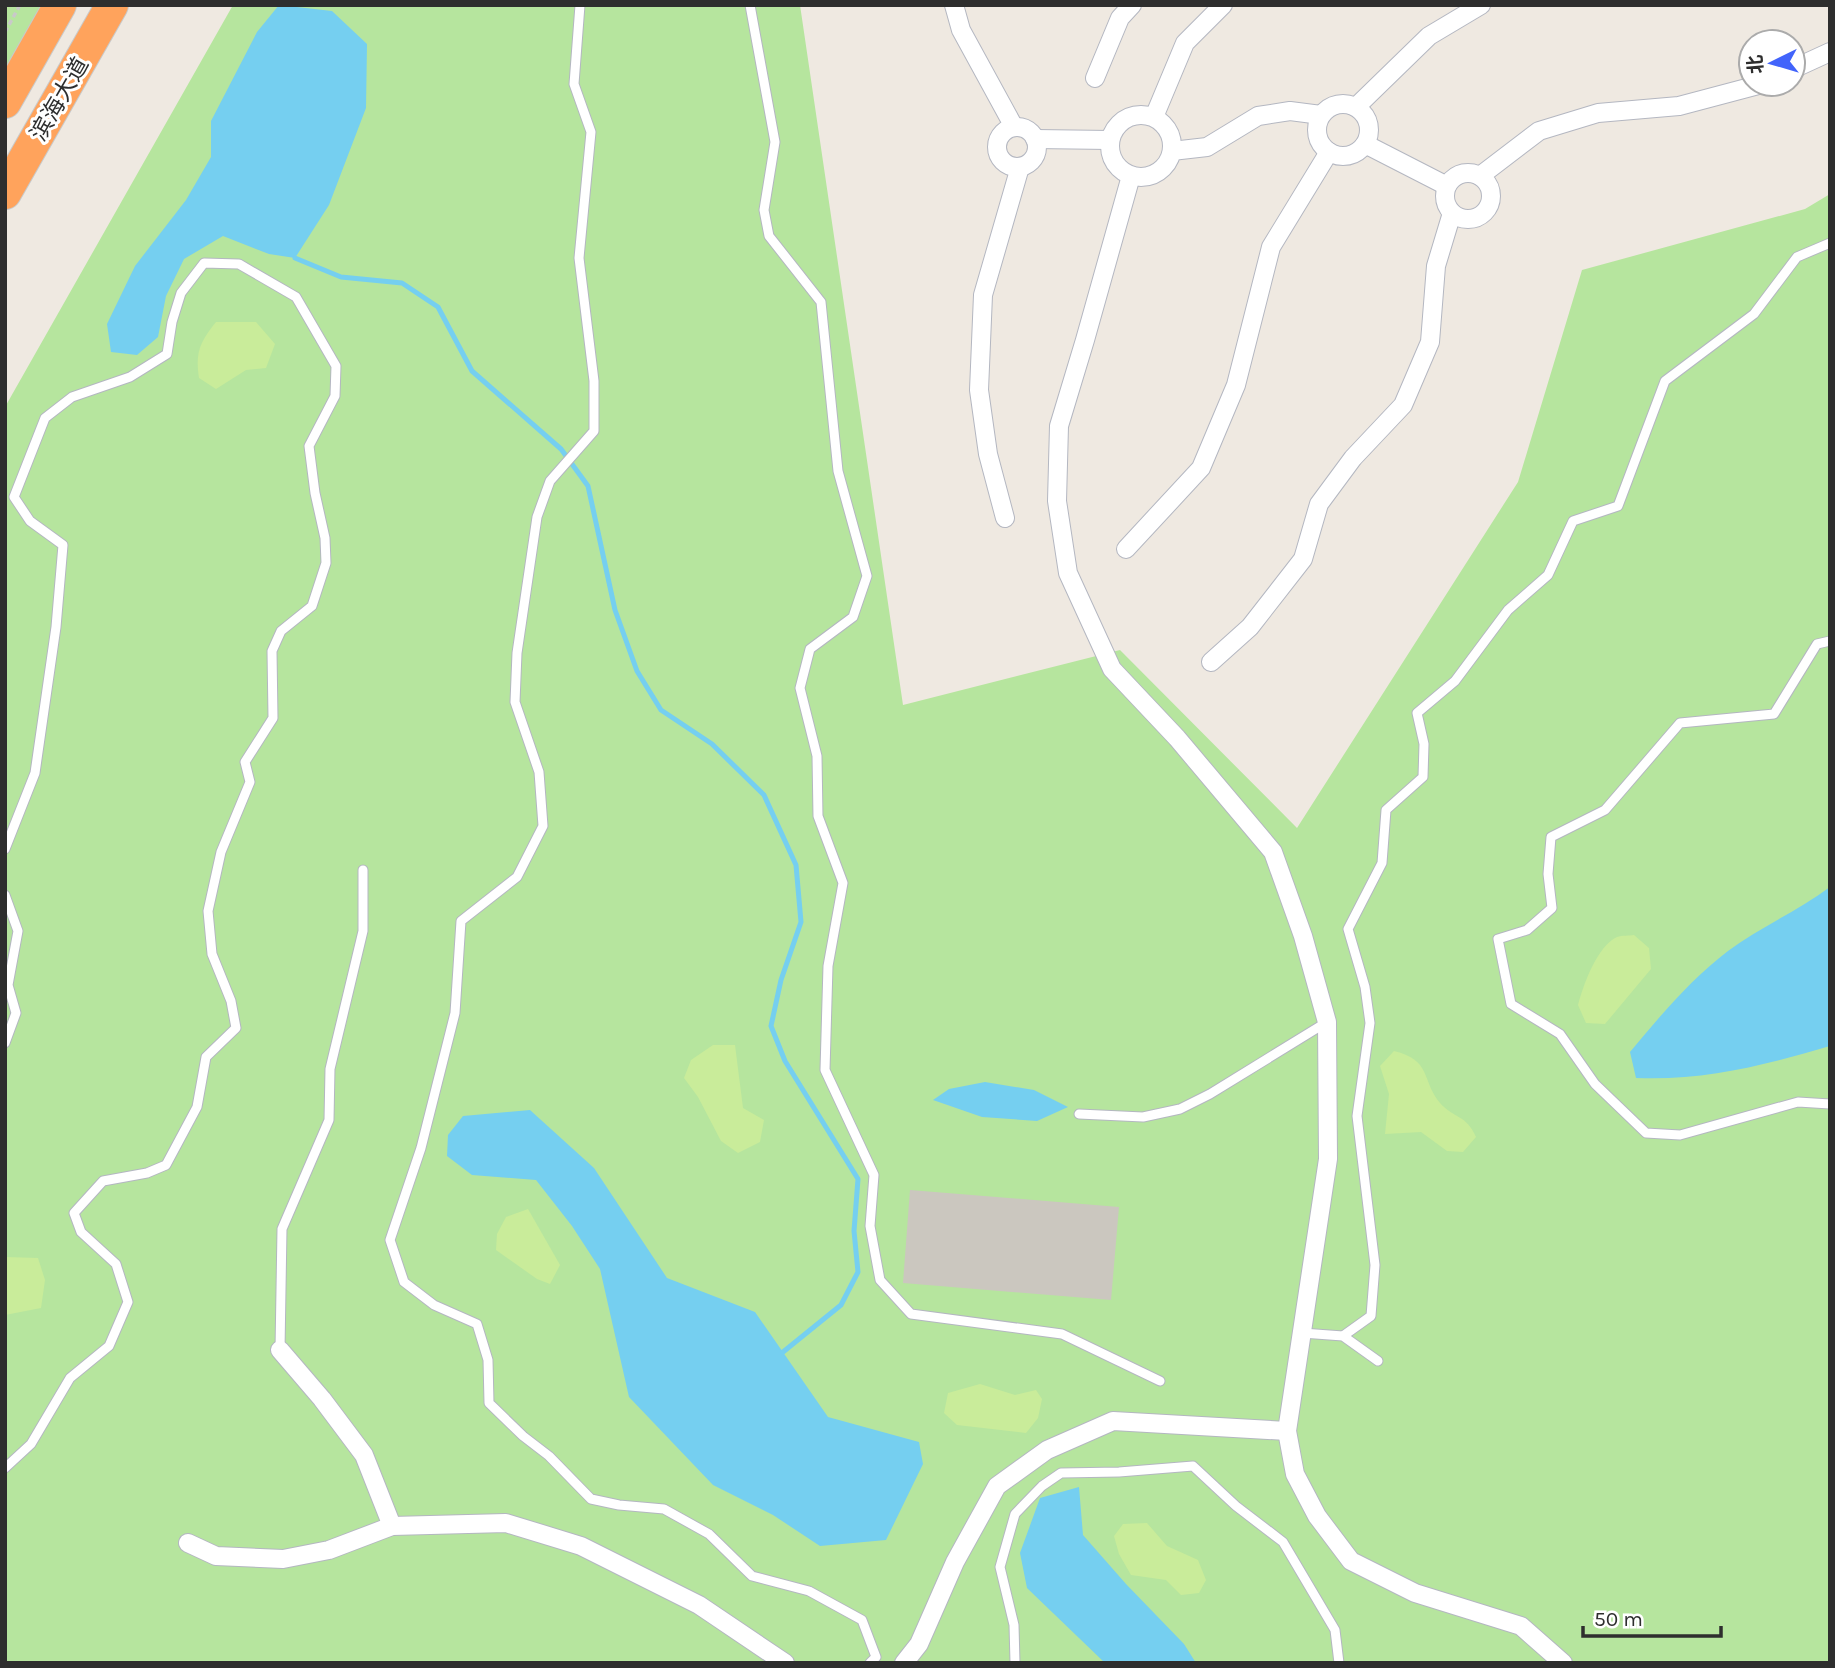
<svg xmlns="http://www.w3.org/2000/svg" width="1835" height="1668" font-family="Karla,'Noto Sans SC',sans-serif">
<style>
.green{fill:#b6e59e}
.pitch{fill:#c9ec9a}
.water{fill:#75cff0}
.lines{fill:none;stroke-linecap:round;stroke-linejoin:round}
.stream{stroke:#75cff0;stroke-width:5}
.building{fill:#cbc7bf}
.lane-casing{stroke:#b4b7c1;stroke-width:11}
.street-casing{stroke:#b4b7c1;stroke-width:20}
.highway-casing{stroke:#c9c9c9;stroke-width:34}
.path{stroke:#c9c9c9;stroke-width:3.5;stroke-dasharray:5 3.5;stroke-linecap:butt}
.lane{stroke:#fff;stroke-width:9}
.street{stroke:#fff;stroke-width:18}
.highway{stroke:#ffa35c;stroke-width:32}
.labels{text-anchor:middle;stroke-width:6;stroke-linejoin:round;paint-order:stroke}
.street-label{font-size:23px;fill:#2e2e2e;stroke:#fff}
</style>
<rect width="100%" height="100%" fill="#efe9e1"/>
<!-- green -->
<g class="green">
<path d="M5,5H44L5,75Z"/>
<path d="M233,5H800L903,705L1120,650L1297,828L1518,482L1582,270L1805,209L1830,194V1663H5V407Z"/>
</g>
<!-- pitch -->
<g class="pitch">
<path d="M216,322H256L275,344L266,368L246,370L216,389L199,378C195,352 200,342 216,322Z"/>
<path d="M1634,935L1649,948L1651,969L1605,1024L1586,1023L1578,1005C1583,986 1597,946 1617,937C1622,935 1629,936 1634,935Z"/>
<path d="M713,1045H735L743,1108L764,1120L760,1142L738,1153L721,1141L698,1097L684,1078L691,1060Z"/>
<path d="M1394,1051C1432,1060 1421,1080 1440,1103C1454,1119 1466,1114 1476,1137L1463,1152L1447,1151L1421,1132L1385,1134L1389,1094L1380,1066Z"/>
<path d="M528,1209L560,1265L550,1284L537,1279L496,1250L497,1234L506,1217Z"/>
<path d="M5,1257L38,1258L45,1280L41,1308L5,1315Z"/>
<path d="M980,1384L1015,1395L1036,1390L1042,1399L1038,1418L1026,1433L957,1425L944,1413L948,1393Z"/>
<path d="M1147,1523L1167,1546L1198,1560L1206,1580L1199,1593L1181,1595L1166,1580L1131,1575L1119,1554L1114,1536L1123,1524Z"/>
</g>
<!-- water -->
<g class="water">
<path d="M279,5L332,11L367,44L366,108L329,205L295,258L269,254L223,236L184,259L166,296L158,337L137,355L111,352L107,324L135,266L186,200L211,157V121L257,32Z"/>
<path d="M1830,887V1046C1766,1065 1703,1081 1636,1078L1630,1052C1660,1016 1691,979 1728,951C1760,927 1798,911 1830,887Z"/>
<path d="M985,1082L1034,1090L1068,1107L1037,1121L982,1117L933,1100L949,1089Z"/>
<path d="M530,1110L594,1168L667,1278L755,1312L828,1417L919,1442L923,1464L886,1540L820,1546L773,1515L713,1485L629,1397L600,1269L572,1226L536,1180L472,1175L447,1156L448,1135L463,1116Z"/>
<path d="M1079,1487L1083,1535L1126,1584L1184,1644L1196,1663H1105L1027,1588L1020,1553L1040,1498Z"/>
</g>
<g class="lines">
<!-- stream -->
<path class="stream" d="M295,258L341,277L402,283L438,307L472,371L561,449L588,486L615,610L637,671L661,710L712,744L764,795L796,865L801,922L781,980L771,1026L785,1061L858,1179L854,1231L858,1272L841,1305L783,1352"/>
</g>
<!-- building -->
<path class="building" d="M910,1190L1119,1207L1111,1300L903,1283Z"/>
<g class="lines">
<defs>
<g id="lane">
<path d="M580,5L574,84L591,132L579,258L594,381V431L550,481L537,517L517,653L515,702L539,772L543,826L517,877L461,921L455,1013L421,1148L390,1240L404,1282L434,1305L477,1324L488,1360L489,1403L523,1436L549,1456L591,1499L619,1505L664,1509L709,1534L752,1576L809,1591L862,1620L876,1657L870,1663"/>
<path d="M750,5L775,142L764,210L769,236L821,302L838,471L867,576L853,617L810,649L800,688L817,756L818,816L843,883L828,966L825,1070L874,1175L870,1226L880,1280L911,1314L1062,1334L1160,1381"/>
<path d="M1830,641L1817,644L1774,714L1680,723L1605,810L1551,837L1548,874L1552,908L1527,930L1498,939L1511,1004L1560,1034L1595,1084L1646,1133L1680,1135L1798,1102L1830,1104"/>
<path d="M5,849L35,773L56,627L63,545L30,521L14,497L45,418L72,397L130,377L167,354L172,322L181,293L204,263L239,264L296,297L336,366L335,396L309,446L315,493L325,538L326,563L312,606L281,631L272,651L273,718L245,762L250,782L221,852L208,911L212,954L231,1001L236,1028L206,1057L197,1107L166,1165L147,1173L103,1181L74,1213L81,1232L116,1264L128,1302L109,1346L70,1378L31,1444L5,1468"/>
<path d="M5,895L18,931L8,985L16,1013L5,1043"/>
<path d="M1079,1114L1143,1117L1180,1109L1210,1094L1327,1022"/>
<path d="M1302,1333L1343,1336L1378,1361"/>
<path d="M1343,1336L1371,1316L1375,1265L1357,1116L1370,1023L1365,987L1348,929L1382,863L1386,810L1423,777L1424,744L1417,713L1455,681L1508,610L1548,575L1573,521L1618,506L1665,381L1754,314L1797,257L1830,243"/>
<path d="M280,1350L282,1229L329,1120L330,1069L363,931V870"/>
<path d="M1015,1663L1014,1625L1000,1567L1015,1514L1042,1486L1061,1473L1119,1472L1193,1466L1236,1506L1283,1542L1335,1630L1339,1663"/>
</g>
<g id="street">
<path d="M954,5L961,30L1014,127"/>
<path d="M1793,69L1830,52"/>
<path d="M1095,78L1120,18L1132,5"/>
<circle cx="1343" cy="130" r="26"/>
<path d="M1356,107L1429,36L1481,5"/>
<circle cx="1141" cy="146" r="31"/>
<path d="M1154,117L1185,43L1223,5"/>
<circle cx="1017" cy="147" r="20"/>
<path d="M1035,139L1110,140"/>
<path d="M1365,144L1447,186"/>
<path d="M1172,151L1207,147L1258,116L1290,111L1321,115"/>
<circle cx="1468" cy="196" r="23"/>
<path d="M1131,176L1085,340L1059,426L1057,501L1068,573L1112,669L1177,738L1273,852L1303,936L1327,1022L1328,1159L1287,1431L1295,1474L1317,1516L1351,1561L1415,1593L1521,1626L1563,1663"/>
<path d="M1480,176L1539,131L1598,113L1679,106L1762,84"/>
<path d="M1005,518L988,454L979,390L983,295L1020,167"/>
<path d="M1126,549L1201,468L1236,385L1271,247L1329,152"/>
<path d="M1211,662L1250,627L1303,559L1319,504L1353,458L1403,405L1430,342L1436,266L1452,213"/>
<path d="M280,1350L322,1399L364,1455L392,1526"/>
<path d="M188,1543L216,1556L283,1559L329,1550L392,1526L506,1523L581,1546L699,1605L785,1663"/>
<path d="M904,1663L919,1644L955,1562L997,1486L1047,1450L1113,1421L1287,1431"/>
</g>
<g id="highway">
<path d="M5,102L60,5"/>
<path d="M5,193L112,5"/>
</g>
</defs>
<!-- lane casing -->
<use href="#lane" class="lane-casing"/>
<!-- street casing -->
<use href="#street" class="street-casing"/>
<!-- highway casing -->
<use href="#highway" class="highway-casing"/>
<!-- path -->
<path class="path" d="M5,32L20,5"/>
<!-- lane -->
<use href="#lane" class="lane"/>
<!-- street -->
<use href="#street" class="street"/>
<!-- highway -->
<use href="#highway" class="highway"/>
</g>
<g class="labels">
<!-- street labels -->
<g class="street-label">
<text transform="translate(59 99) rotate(-60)" y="8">滨海大道</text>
</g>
</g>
<!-- border -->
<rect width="1835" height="1668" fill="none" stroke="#2e2e2e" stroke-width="14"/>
<!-- north arrow -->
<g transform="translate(1772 63) rotate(265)"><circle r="33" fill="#ffffff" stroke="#ababab" stroke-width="2"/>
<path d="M0-5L12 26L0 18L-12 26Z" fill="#4264fb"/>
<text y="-10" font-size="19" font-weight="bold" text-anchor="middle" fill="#2e2e2e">北</text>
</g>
<!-- scale -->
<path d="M1583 1626v10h138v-10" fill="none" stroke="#2e2e2e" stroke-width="3.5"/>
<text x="1594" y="1626" font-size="21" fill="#2e2e2e" stroke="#ffffff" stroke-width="5" paint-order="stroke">50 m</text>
</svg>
